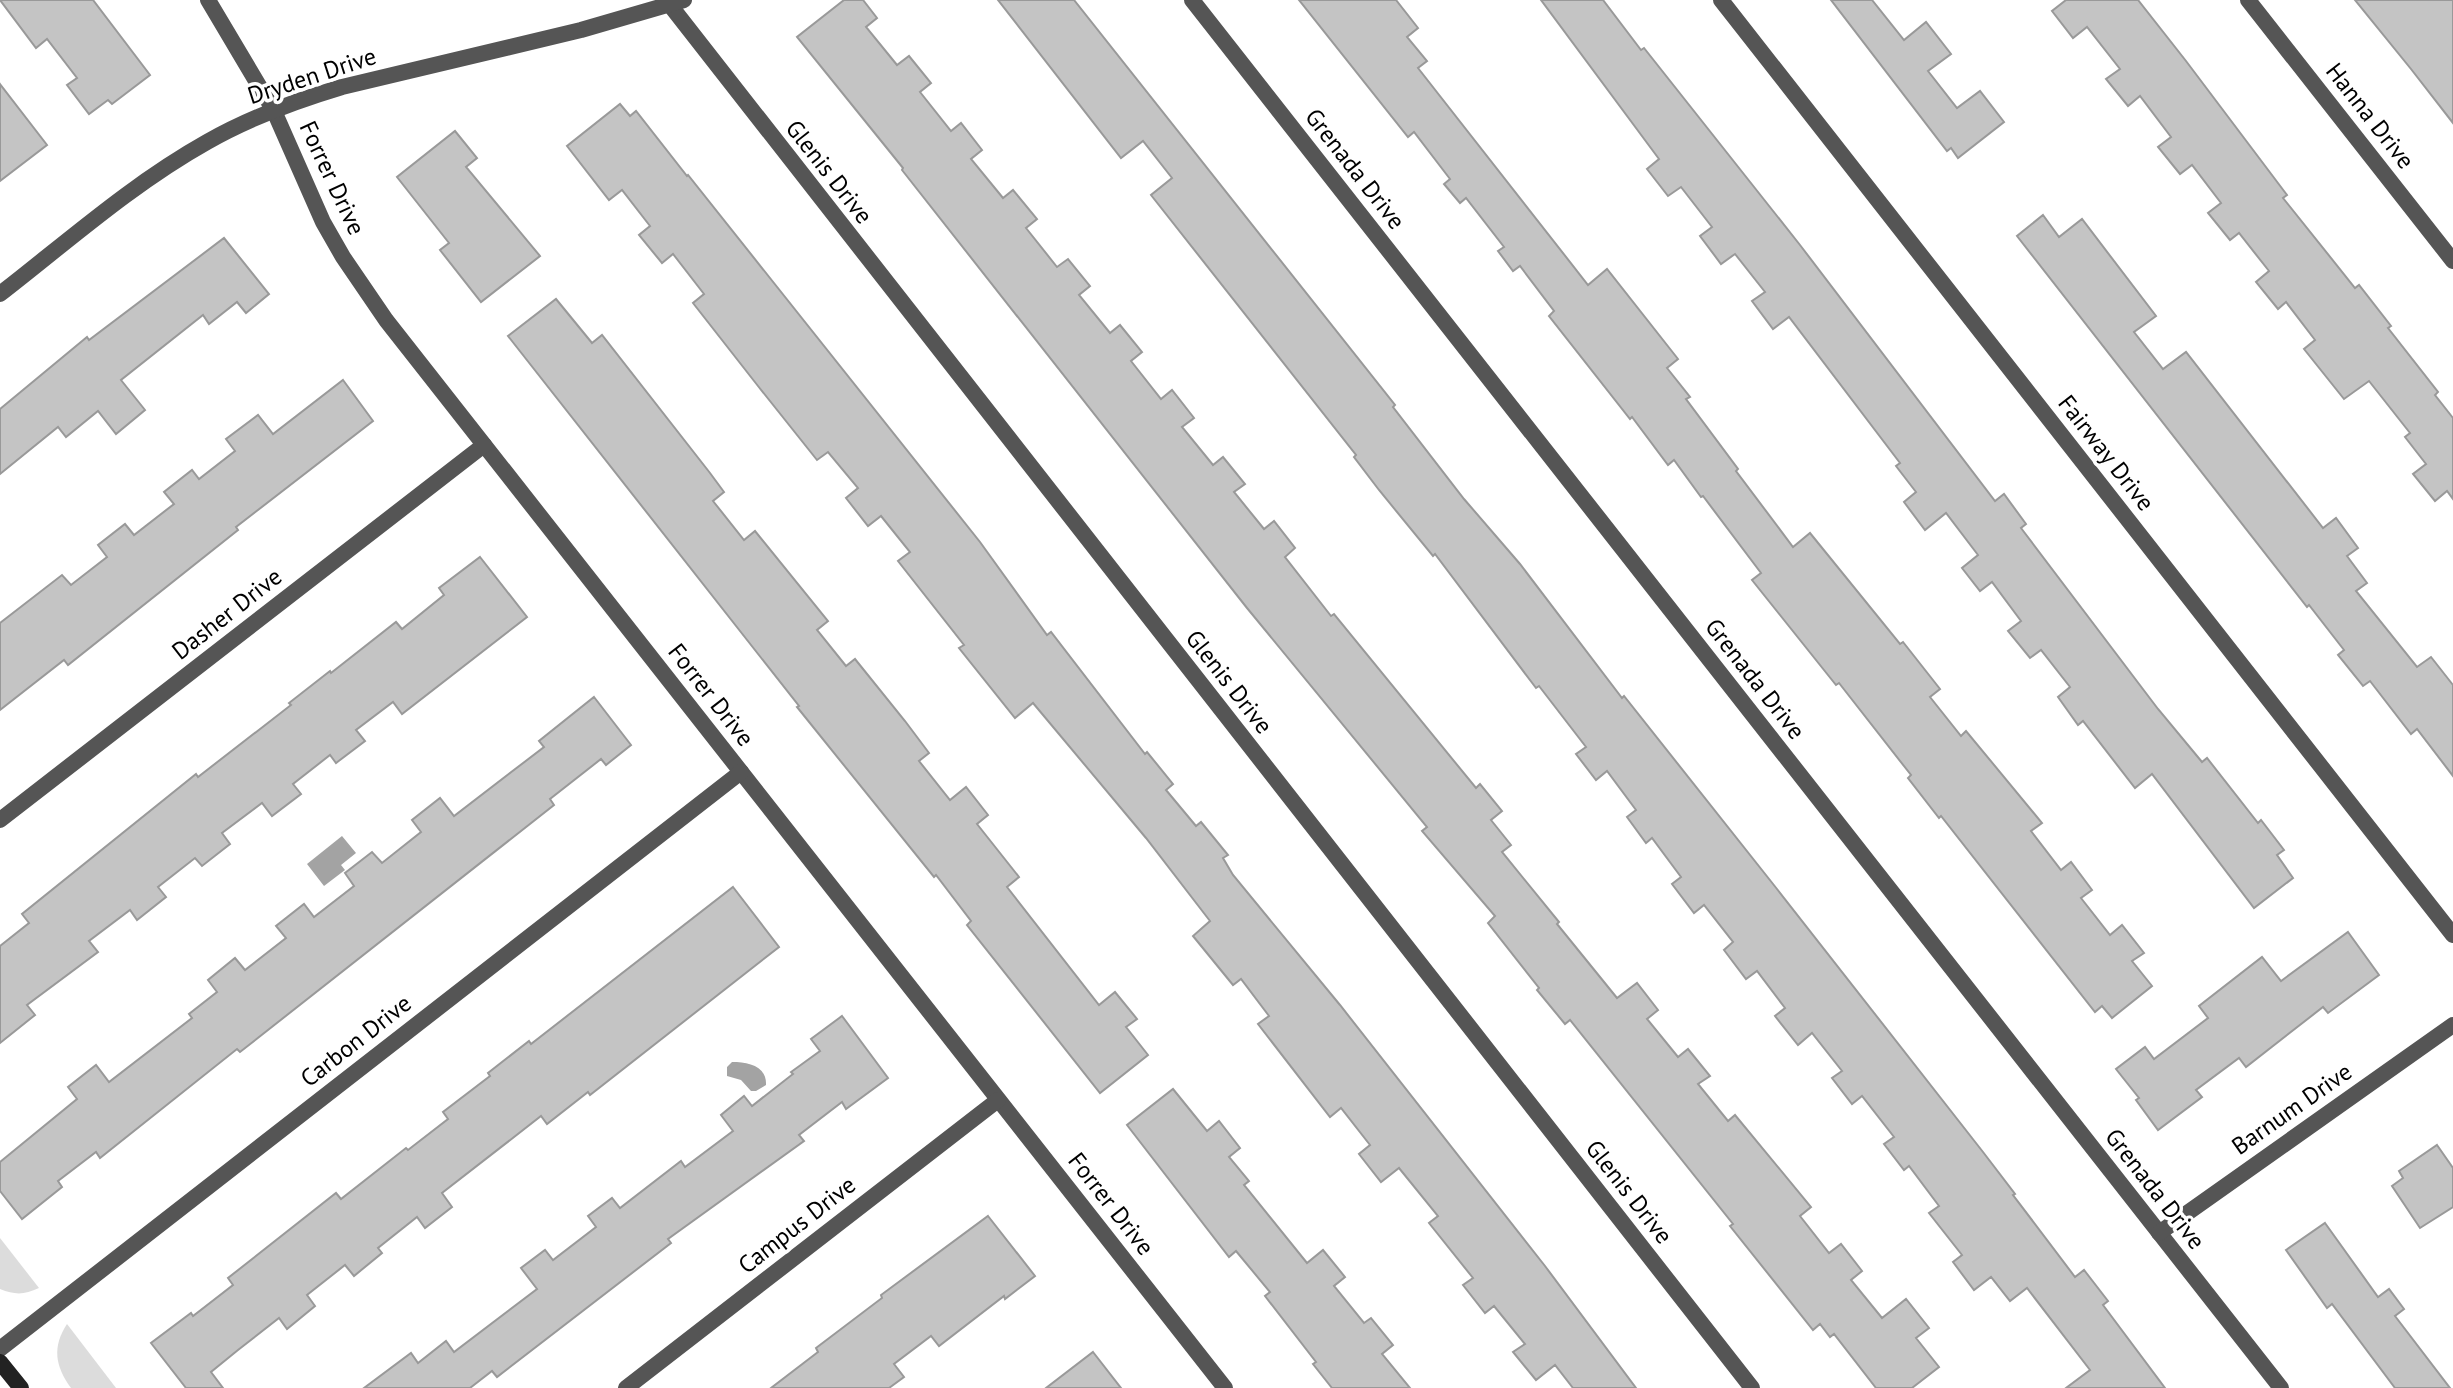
<svg xmlns="http://www.w3.org/2000/svg" width="2453" height="1388" font-family="'PT Sans',sans-serif">
<style>
.green{fill:#dcdcdc}
.water{fill:#a3a3a3}
.building{fill:#c4c4c4;stroke:#999;stroke-width:2}
.lines{fill:none;stroke-linecap:round;stroke-linejoin:round}
.minor{stroke:#555;stroke-width:16}
.secondary{stroke:#222;stroke-width:16}
.labels{text-anchor:middle;stroke-width:7;stroke-linejoin:round;paint-order:stroke}
.street-label{font-size:24px;fill:#000;stroke:#fff}
</style>
<rect width="100%" height="100%" fill="#fff"/>
<!-- green -->
<g class="green">
<path d="M0,1238L39,1288C24,1295 15,1295 0,1289Z"/>
<path d="M67,1324L116,1388H71C55,1366 52,1347 67,1324Z"/>
</g>
<!-- water -->
<g class="water">
<path d="M342,836L356,853L341,865L345,870L324,886L307,864Z"/>
<path d="M732,1062C748,1062 767,1066 766,1085L756,1091H751L741,1080L727,1076V1067Z"/>
</g>
<!-- building -->
<g class="building">
<path d="M0,0H93L150,75L112,104L108,100L89,114L67,85L77,78L47,39L36,48Z"/>
<path d="M844,0H863L877,18L866,27L897,65L909,56L931,83L920,92L951,131L961,123L982,150L971,159L1003,198L1013,190L1037,219L1026,228L1057,267L1068,259L1090,286L1079,295L1110,333L1120,325L1142,352L1131,361L1161,399L1172,390L1194,418L1182,427L1213,465L1223,457L1245,484L1234,492L1264,529L1274,521L1295,548L1285,557L1331,616L1334,614L1476,788L1480,784L1502,811L1491,820L1511,845L1502,852L1559,922L1557,924L1617,998L1637,983L1658,1010L1647,1019L1678,1057L1688,1049L1710,1076L1698,1084L1728,1121L1735,1115L1811,1207L1800,1216L1829,1253L1841,1244L1862,1271L1851,1280L1882,1318L1906,1299L1929,1328L1916,1338L1939,1367L1912,1388H1876L1834,1334L1830,1337L1820,1324L1813,1330L1730,1226L1733,1224L1570,1020L1565,1024L1537,990L1539,988L1488,923L1495,916L1422,831L1427,827L1247,608L902,170L903,168L797,37Z"/>
<path d="M998,0H1074L1395,405L1393,407L1464,499L1520,564L1622,698L1624,696L1777,889L1983,1152L2015,1194L2013,1195L2075,1277L2084,1270L2108,1301L2103,1305L2165,1388H2066L2090,1370L2027,1288L2010,1301L1991,1277L1974,1290L1953,1262L1962,1255L1929,1213L1939,1206L1909,1166L1904,1170L1884,1144L1894,1137L1862,1096L1852,1104L1832,1078L1842,1071L1812,1033L1798,1045L1775,1016L1785,1008L1757,971L1746,979L1724,950L1733,942L1704,905L1694,913L1672,884L1681,877L1652,838L1646,843L1627,817L1636,810L1607,771L1596,780L1576,754L1586,747L1539,686L1536,688L1435,554L1433,556L1379,490L1354,457L1356,455L1151,195L1172,178L1143,141L1121,158Z"/>
<path d="M1299,0H1396L1418,28L1407,37L1427,61L1418,68L1588,285L1607,269L1678,359L1667,368L1690,397L1686,399L1738,469L1736,471L1793,547L1810,533L1900,644L1903,642L1940,689L1930,697L1961,736L1966,731L2042,823L2031,831L2061,870L2071,862L2092,890L2081,898L2110,935L2122,925L2144,953L2132,961L2152,986L2112,1018L2102,1006L2095,1012L1941,816L1939,818L1908,778L1911,775L1839,683L1836,685L1752,580L1761,573L1703,496L1701,497L1674,460L1668,465L1632,417L1630,419L1549,316L1554,311L1520,266L1513,271L1498,251L1504,247L1466,198L1460,203L1444,184L1450,179L1414,132L1408,137Z"/>
<path d="M1541,0H1603L1641,50L1644,48L1800,245L1995,501L2004,494L2026,524L2021,528L2158,709L2202,762L2207,758L2258,823L2261,820L2284,850L2277,855L2293,878L2254,908L2152,774L2135,788L2083,721L2078,725L2058,697L2070,687L2041,650L2030,658L2008,631L2021,621L1992,582L1980,591L1962,568L1978,555L1946,513L1925,530L1904,502L1916,492L1896,466L1900,463L1789,317L1773,329L1752,301L1765,292L1735,254L1721,264L1700,236L1712,227L1681,187L1668,196L1647,169L1659,159Z"/>
<path d="M1831,0H1872L1904,40L1926,22L1951,54L1928,71L1957,108L1980,91L2004,122L1958,158L1951,148L1947,151Z"/>
<path d="M2066,0H2138L2186,61L2287,195L2283,198L2355,288L2359,285L2391,326L2388,328L2438,392L2435,395L2453,418V499L2447,491L2435,501L2413,474L2426,464L2405,437L2410,433L2369,381L2344,399L2304,349L2315,340L2286,302L2278,309L2256,282L2269,271L2239,233L2230,240L2208,213L2221,203L2192,165L2180,174L2158,147L2171,137L2140,96L2128,106L2106,79L2120,69L2087,27L2073,38L2052,11Z"/>
<path d="M2355,0H2453V123L2411,69Z"/>
<path d="M0,84L47,145L0,181Z"/>
<path d="M620,104L630,116L636,111L687,176L688,175L980,542L1047,635L1051,632L1145,754L1147,752L1173,784L1166,790L1196,826L1201,822L1228,855L1223,858L1233,875L1340,1005L1545,1266L1636,1388H1573L1555,1365L1536,1380L1513,1352L1525,1344L1494,1306L1485,1313L1463,1285L1473,1278L1429,1223L1438,1216L1399,1168L1381,1182L1359,1154L1370,1145L1341,1108L1330,1117L1258,1024L1269,1016L1241,979L1233,985L1193,936L1210,921L1146,838L1033,703L1015,718L959,648L964,645L898,561L910,552L881,516L868,526L846,498L858,488L828,452L817,460L758,386L693,303L704,294L673,254L662,263L639,235L650,226L622,190L609,200L567,146Z"/>
<path d="M455,131L477,158L466,167L540,256L481,302L440,250L449,243L397,177Z"/>
<path d="M2043,215L2059,237L2082,219L2156,316L2134,332L2163,369L2186,352L2323,528L2336,518L2358,548L2347,556L2367,583L2356,591L2417,667L2431,657L2453,685V776L2417,729L2411,734L2370,681L2363,686L2338,655L2344,650L2309,605L2307,607L2017,236Z"/>
<path d="M224,238L269,294L246,313L237,302L209,324L203,315L121,380L145,410L116,434L98,411L66,437L58,427L0,474V409L87,337L89,340Z"/>
<path d="M556,299L592,343L602,335L710,473L724,492L713,501L744,540L755,531L828,621L817,630L846,666L855,659L905,721L929,753L919,761L950,800L966,787L988,815L977,824L1019,877L1007,887L1099,1005L1115,992L1137,1019L1126,1027L1148,1055L1100,1093L967,925L971,921L936,875L934,877L797,707L799,706L508,336Z"/>
<path d="M343,380L373,421L236,527L238,530L68,665L64,660L0,710V623L62,575L71,585L107,557L98,545L125,524L134,535L174,504L164,492L192,470L199,479L235,451L226,439L258,415L273,434Z"/>
<path d="M480,557L527,617L402,714L393,702L356,730L365,741L336,763L330,755L293,784L301,794L272,816L262,803L222,833L230,844L202,866L195,858L158,887L166,897L137,920L130,910L89,941L98,952L27,1005L35,1015L0,1043V946L29,923L22,914L196,774L198,777L291,705L289,703L330,671L331,673L396,622L402,629L444,595L439,588Z"/>
<path d="M594,697L631,745L606,765L601,759L550,799L554,805L240,1052L237,1049L100,1158L96,1152L58,1181L62,1187L22,1219L0,1191V1162L77,1099L68,1087L96,1065L109,1082L192,1018L189,1014L217,992L208,980L235,958L245,970L286,938L276,926L304,904L314,917L354,886L345,873L372,852L382,863L421,832L412,820L440,798L454,816L544,747L539,741Z"/>
<path d="M733,887L779,947L590,1095L588,1092L547,1124L541,1116L442,1193L452,1207L425,1228L417,1217L378,1248L382,1253L354,1276L345,1265L307,1295L315,1306L287,1329L279,1318L238,1350L211,1372L223,1388H186L151,1343L191,1313L193,1316L233,1285L228,1278L336,1193L341,1199L406,1148L408,1150L448,1119L443,1112L490,1076L488,1073L529,1041L531,1044Z"/>
<path d="M2348,932L2379,975L2328,1013L2323,1007L2246,1067L2239,1058L2196,1090L2202,1097L2158,1130L2136,1100L2139,1098L2116,1069L2145,1047L2154,1059L2208,1018L2199,1006L2262,957L2281,981Z"/>
<path d="M842,1016L888,1078L846,1109L842,1102L799,1135L804,1141L668,1239L671,1243L497,1377L492,1371L470,1388H364L411,1353L418,1363L446,1341L454,1352L537,1289L521,1268L545,1250L553,1260L596,1227L588,1216L612,1198L620,1208L681,1161L685,1167L733,1131L721,1115L744,1096L752,1106L793,1074L791,1072L820,1051L811,1039Z"/>
<path d="M1173,1089L1207,1131L1219,1121L1240,1148L1229,1157L1249,1181L1244,1185L1307,1263L1323,1250L1345,1277L1334,1286L1364,1323L1371,1318L1393,1345L1382,1354L1410,1388H1332L1313,1364L1316,1362L1265,1296L1270,1292L1236,1251L1229,1257L1127,1125Z"/>
<path d="M2437,1145L2453,1168V1207L2420,1228L2392,1186L2403,1178L2399,1171Z"/>
<path d="M988,1216L1035,1276L1005,1299L1004,1296L939,1346L931,1336L894,1364L904,1377L889,1388H771L818,1352L816,1348L882,1298L881,1295Z"/>
<path d="M2325,1223L2378,1297L2389,1289L2404,1309L2395,1316L2450,1388H2395L2332,1304L2327,1308L2286,1250Z"/>
<path d="M1093,1352L1121,1388H1046Z"/>
</g>
<g class="lines">
<!-- minor -->
<g class="minor">
<path d="M208,0L274,111L323,222L343,257L386,320L1225,1388"/>
<path d="M1192,0L2281,1388"/>
<path d="M1721,0L2453,935"/>
<path d="M2248,0L2453,261"/>
<path d="M670,5L1752,1388"/>
<path d="M0,294C67,242 132,184 207,142C249,118 295,101 342,87L581,30L684,0"/>
<path d="M0,820L484,445"/>
<path d="M2159,1233L2453,1025"/>
<path d="M0,1349L741,772"/>
<path d="M626,1388L998,1100"/>
</g>
<!-- secondary -->
<path class="secondary" d="M0,1362L21,1388"/>
</g>
<g class="labels">
<!-- street labels -->
<g class="street-label">
<text transform="translate(312 76) rotate(-18)" y="8">Dryden Drive</text>
<text transform="translate(2370 116) rotate(52)" y="8">Hanna Drive</text>
<text transform="translate(1355 169) rotate(52)" y="8">Grenada Drive</text>
<text transform="translate(829 172) rotate(52)" y="8">Glenis Drive</text>
<text transform="translate(332 178) rotate(65)" y="8">Forrer Drive</text>
<text transform="translate(2106 453) rotate(52)" y="8">Fairway Drive</text>
<text transform="translate(227 614) rotate(-38)" y="8">Dasher Drive</text>
<text transform="translate(1755 679) rotate(52)" y="8">Grenada Drive</text>
<text transform="translate(1229 682) rotate(52)" y="8">Glenis Drive</text>
<text transform="translate(711 695) rotate(52)" y="8">Forrer Drive</text>
<text transform="translate(356 1041) rotate(-38)" y="8">Carbon Drive</text>
<text transform="translate(2292 1109) rotate(-35)" y="8">Barnum Drive</text>
<text transform="translate(2155 1189) rotate(52)" y="8">Grenada Drive</text>
<text transform="translate(1629 1192) rotate(52)" y="8">Glenis Drive</text>
<text transform="translate(1111 1204) rotate(52)" y="8">Forrer Drive</text>
<text transform="translate(797 1225) rotate(-38)" y="8">Campus Drive</text>
</g>
</g>
</svg>
